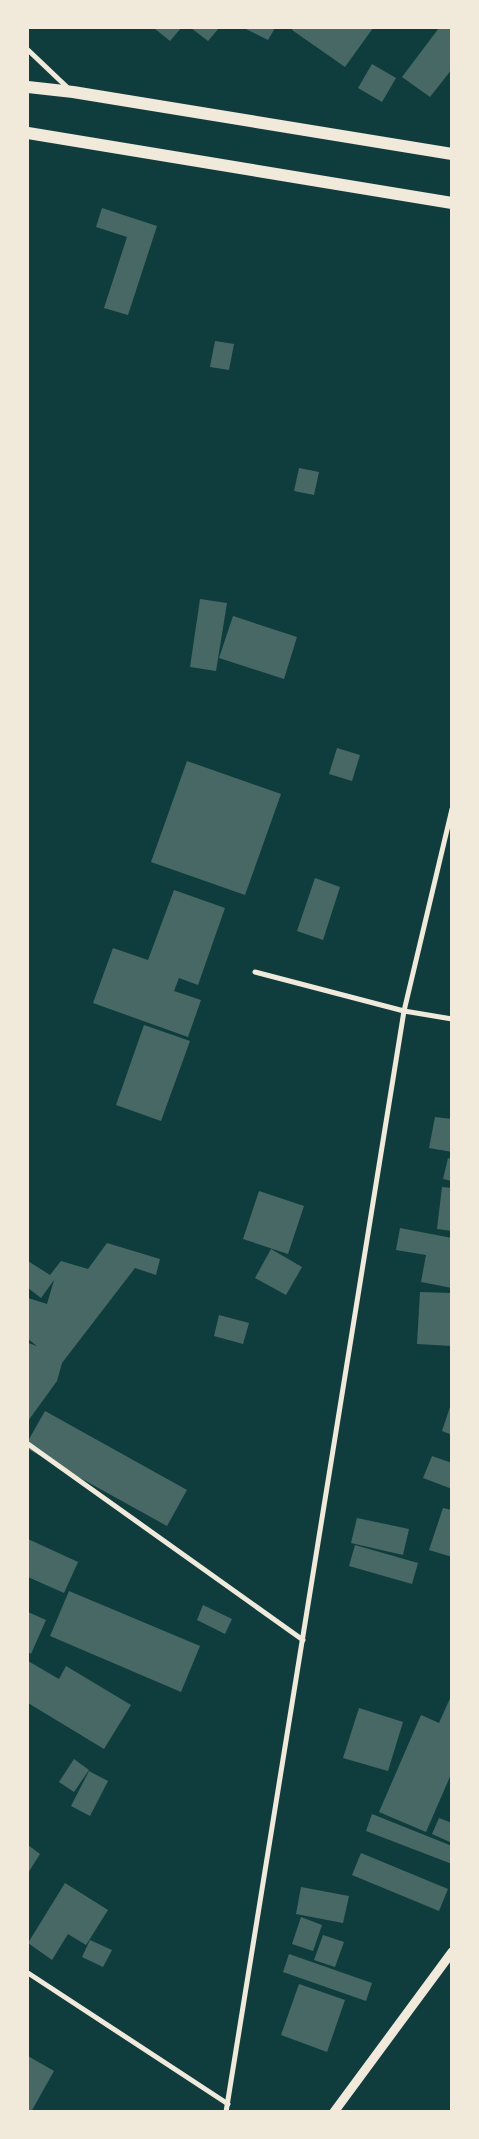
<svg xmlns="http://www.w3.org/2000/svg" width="479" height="2139" font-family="Barlow,sans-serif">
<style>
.building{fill:#486865}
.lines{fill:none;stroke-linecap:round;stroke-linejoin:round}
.minor{stroke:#f1e9da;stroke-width:5}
.tertiary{stroke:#f1e9da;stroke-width:9}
.primary{stroke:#f1e9da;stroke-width:12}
</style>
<rect width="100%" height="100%" fill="#0f3d3e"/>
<!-- building -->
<g class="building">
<path d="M154,28H181L170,41Z"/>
<path d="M191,28H219L208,41Z"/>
<path d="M244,28H275L268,40Z"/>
<path d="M294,28H373L345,67L292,30Z"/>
<path d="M439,28H452V69L430,97L402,77Z"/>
<path d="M372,64L396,78L382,102L358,88Z"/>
<path d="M102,208L157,226L128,315L104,308L127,237L96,227Z"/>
<path d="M215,341L234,344L229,370L210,367Z"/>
<path d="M299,468L319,472L314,495L294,491Z"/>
<path d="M200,599L227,603L216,671L190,667Z"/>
<path d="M233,616L297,637L284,679L219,658Z"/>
<path d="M337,748L360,755L352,781L329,774Z"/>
<path d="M187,761L281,794L245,895L151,862Z"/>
<path d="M315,878L340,887L323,940L297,931Z"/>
<path d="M174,890L225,908L198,985L179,978L174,991L201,1000L188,1037L93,1003L113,948L148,960Z"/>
<path d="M144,1025L190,1041L161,1121L116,1105Z"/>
<path d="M435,1117L452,1119V1152L429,1148Z"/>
<path d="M448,1158L452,1159V1181L443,1179Z"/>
<path d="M442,1187L452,1188V1231L437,1229Z"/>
<path d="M259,1191L304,1206L288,1254L243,1239Z"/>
<path d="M400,1228L452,1238V1288L421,1282L426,1255L396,1250Z"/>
<path d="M107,1243L160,1259L156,1275L135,1268L62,1363L57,1381L28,1421V1343L37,1346L28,1339V1298L47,1304L54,1280L41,1298L28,1288V1261L50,1275L61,1261L88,1269Z"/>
<path d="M271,1249L302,1267L286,1295L255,1278Z"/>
<path d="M420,1292L452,1293V1346L417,1344Z"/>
<path d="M219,1315L249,1323L243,1344L214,1336Z"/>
<path d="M451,1404H452V1435L442,1431Z"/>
<path d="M45,1411L187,1490L167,1526L28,1449V1441Z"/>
<path d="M432,1456L452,1463V1489L423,1478Z"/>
<path d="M443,1508L452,1510V1557L429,1550Z"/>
<path d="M357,1518L409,1529L403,1555L351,1543Z"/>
<path d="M28,1539L78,1562L64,1593L28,1577Z"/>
<path d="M355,1545L418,1563L412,1584L349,1566Z"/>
<path d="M69,1591L200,1646L181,1692L50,1636Z"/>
<path d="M203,1605L232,1619L225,1634L197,1620Z"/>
<path d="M28,1612L46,1620L31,1654L28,1652Z"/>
<path d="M28,1661L59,1679L66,1666L131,1705L104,1749L28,1703Z"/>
<path d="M452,1694V1772L426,1832L379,1812L421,1715L439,1723Z"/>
<path d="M359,1708L403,1722L388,1771L343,1758Z"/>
<path d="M74,1759L89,1770L74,1792L59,1782Z"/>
<path d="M89,1771L108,1781L90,1816L71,1806Z"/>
<path d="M372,1814L452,1846V1864L366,1831Z"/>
<path d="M439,1818L452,1823V1843L432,1834Z"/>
<path d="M28,1845L40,1854L28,1873Z"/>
<path d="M361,1853L448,1889L439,1911L352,1875Z"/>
<path d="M65,1883L108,1910L86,1945L68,1934L52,1960L28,1943Z"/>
<path d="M301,1887L349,1896L343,1923L296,1914Z"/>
<path d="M301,1917L322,1925L313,1951L292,1944Z"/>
<path d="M323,1935L344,1942L335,1967L314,1960Z"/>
<path d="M90,1940L112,1950L103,1967L82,1957Z"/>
<path d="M289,1954L372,1983L366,2001L283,1972Z"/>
<path d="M299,1984L345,2000L327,2052L281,2035Z"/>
<path d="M28,2056L54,2071L31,2112H28Z"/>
</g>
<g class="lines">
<!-- minor -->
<g class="minor">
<path d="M28,50L69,89"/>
<path d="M255,972L404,1011L452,1019"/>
<path d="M28,1444L303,1640"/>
<path d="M28,1973L228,2104"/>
<path d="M226,2112L404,1011L452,809"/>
</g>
<!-- tertiary -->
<path class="tertiary" d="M334,2112L452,1952"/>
<!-- primary -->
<g class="primary">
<path d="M28,87L73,92L452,154"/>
<path d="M28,133L452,203"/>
</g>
</g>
<!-- border -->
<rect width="479" height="2139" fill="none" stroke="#f1e9da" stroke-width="58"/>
</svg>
